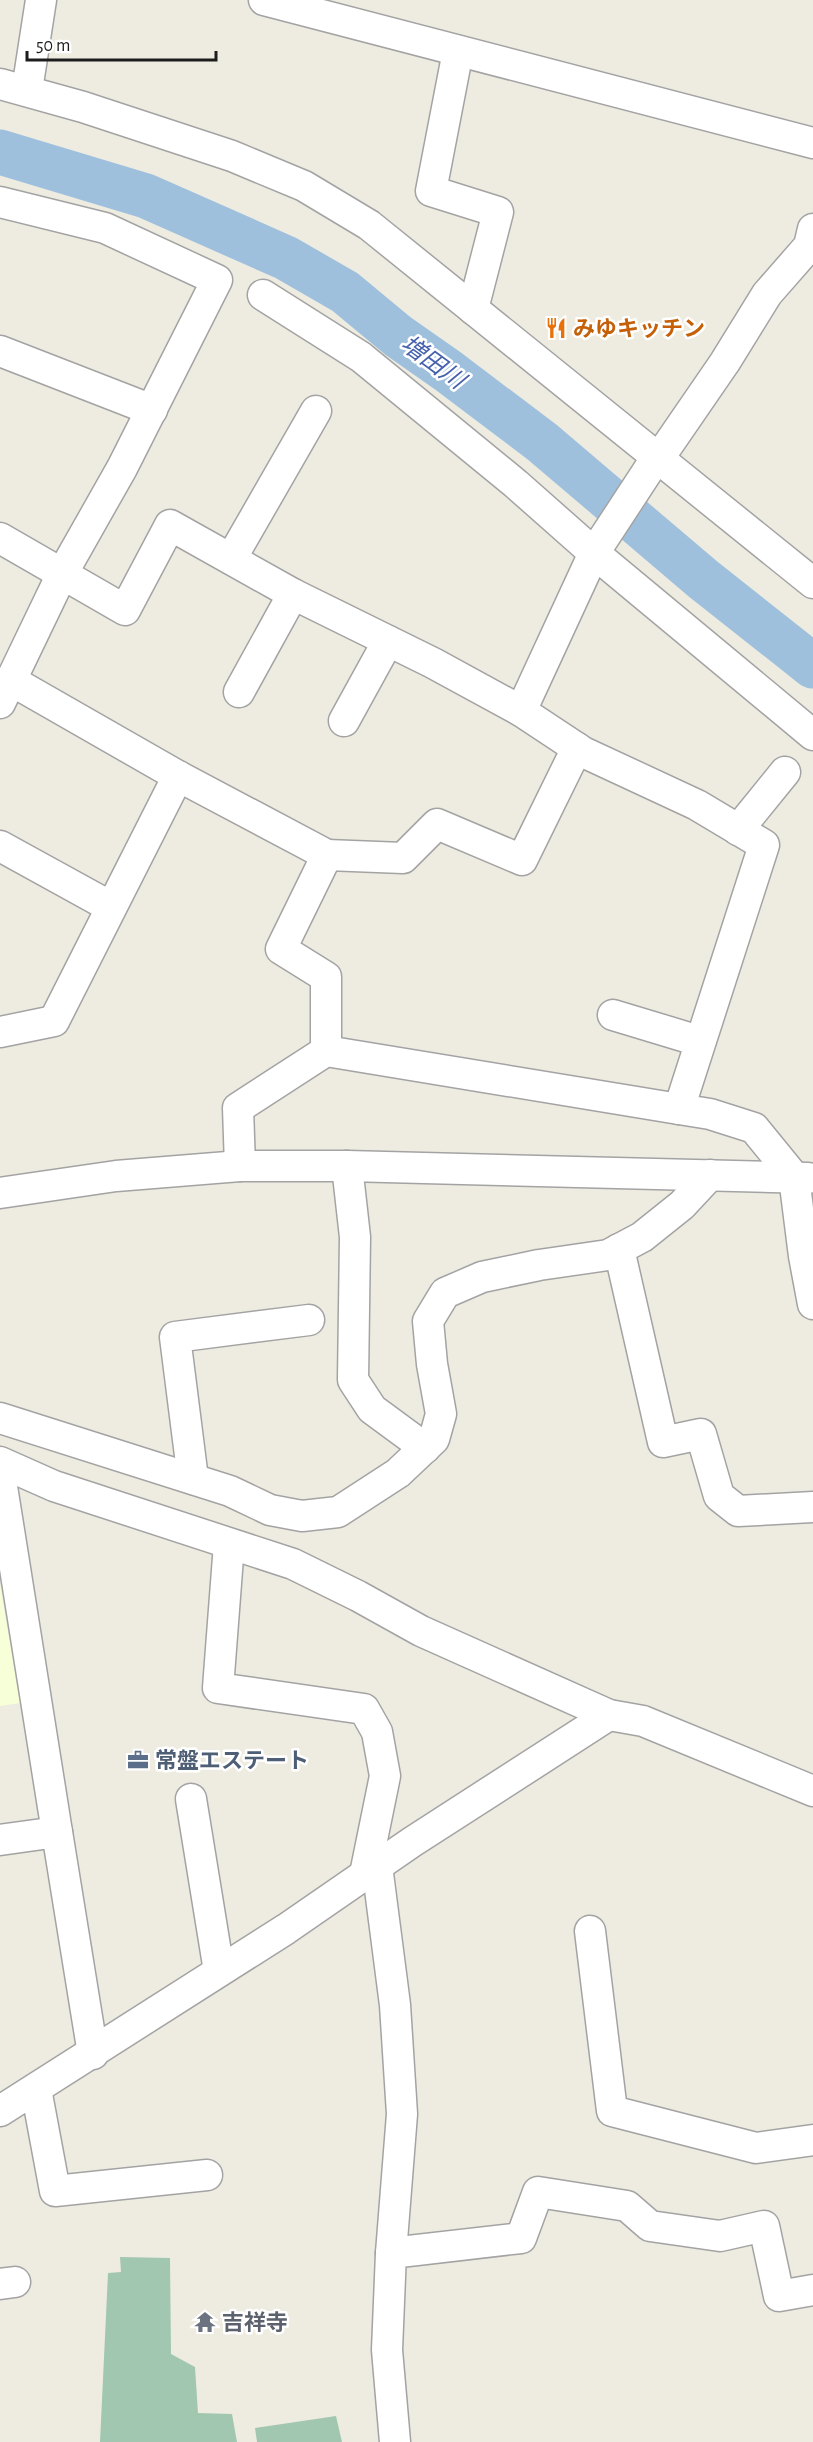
<svg xmlns="http://www.w3.org/2000/svg" width="813" height="2442" font-family="'Alegreya Sans','Noto Sans JP',sans-serif">
<style>
.education{fill:#f6ffd8}
.cemetery{fill:#a1c7b0}
.lines{fill:none;stroke-linecap:round;stroke-linejoin:round}
.river{stroke:#9fc0dd;stroke-width:45}
.minor-casing{stroke:#a3a3a3;stroke-width:33}
.minor{stroke:#fff;stroke-width:30}
.labels{text-anchor:middle;stroke-width:5;stroke-linejoin:round;paint-order:stroke}
.food-label{font-size:22px;font-weight:bold;fill:#c56008;stroke:#fff;text-anchor:start}
.service-label{font-size:22px;font-weight:bold;fill:#4e5e75;stroke:#fff;text-anchor:start}
.worship-label{font-size:22px;font-weight:bold;fill:#5b616d;stroke:#fff;text-anchor:start}
.water-label{font-size:24px;font-style:italic;fill:#4661ad;stroke:#fff}
</style>
<rect width="100%" height="100%" fill="#eeece1"/>
<!-- education -->
<path class="education" d="M0,1584L20,1703L0,1706Z"/>
<!-- cemetery -->
<g class="cemetery">
<path d="M120,2257L170,2258L171,2354L195,2367L198,2413L232,2414L237,2442H100L108,2273L121,2272Z"/>
<path d="M336,2416L342,2442H257L255,2428Z"/>
</g>
<g class="lines">
<!-- river -->
<path class="river" d="M0,152L146,196L286,258L345,292L398,336L448,371L542,442L703,579L813,666"/>
<defs>
<g id="minor">
<path d="M264,0L813,143"/>
<path d="M458,51L431,191L498,212L473,309"/>
<path d="M0,84L83,107L232,156L304,186L369,225L813,583"/>
<path d="M27,90L41,0"/>
<path d="M0,202L105,228L217,280L122,468L62,574L0,703"/>
<path d="M263,295L361,357L516,484L594,553L813,735"/>
<path d="M0,351L152,410"/>
<path d="M0,538L125,610L170,525L293,594L433,663L521,711L583,752L697,805L764,845L679,1109L710,1114L754,1128L794,1177L804,1256L813,1304"/>
<path d="M231,559L316,411"/>
<path d="M12,681L178,776L327,855L281,949L326,977V1051L238,1108L240,1166"/>
<path d="M239,692L293,594"/>
<path d="M521,711L594,553L651,466L659,458L725,362L767,294L809,246L813,229"/>
<path d="M344,721L388,641"/>
<path d="M738,830L785,772"/>
<path d="M0,846L111,907"/>
<path d="M327,855L403,858L437,824L522,860L577,748"/>
<path d="M613,1015L699,1041"/>
<path d="M0,1032L54,1021L178,776"/>
<path d="M326,1051L679,1109"/>
<path d="M347,1166L355,1237L353,1380L372,1409L425,1448"/>
<path d="M0,1193L116,1176L240,1166H347L808,1178"/>
<path d="M619,1249L663,1442L701,1434L719,1496L738,1511L813,1507"/>
<path d="M0,1418L230,1491L270,1510L302,1516L338,1512L398,1473L434,1439L441,1414L432,1364L428,1321L445,1293L482,1277L539,1265L608,1255L642,1237L682,1205L710,1175"/>
<path d="M0,1462L54,1486L293,1564L358,1596L421,1631L609,1715L643,1721L813,1791"/>
<path d="M0,1474L57,1832"/>
<path d="M193,1479L175,1337L309,1320"/>
<path d="M229,1544L218,1688L364,1709L377,1732L385,1776L365,1874"/>
<path d="M191,1799L219,1971"/>
<path d="M0,1840L57,1832L93,2054"/>
<path d="M377,1866L395,2005L402,2114L391,2253"/>
<path d="M590,1931L612,2111L756,2148L813,2140"/>
<path d="M36,2089L55,2191L207,2175"/>
<path d="M0,2111L286,1929L412,1842L609,1715"/>
<path d="M0,2284L15,2282"/>
<path d="M395,2442L387,2350L391,2253L521,2238L538,2192L627,2206L650,2226L720,2236L764,2226L779,2296L813,2290"/>
</g>
</defs>
<!-- minor casing -->
<use href="#minor" class="minor-casing"/>
<!-- minor -->
<use href="#minor" class="minor"/>
</g>
<!-- icons -->
<defs>
<symbol id="restaurant-bare" viewBox="-9 -9 18 18"><path d="M-5-6h1v4h1v-4h1v4h1v-4h1v5L-1.5 .5V6h-2V.5L-5-1ZM5-6V6H3V1.5H1.5Q1.5-4 5-6Z" fill="#e8710a" stroke="#fff" stroke-width="2.5" paint-order="stroke"/></symbol>
<symbol id="office-bare" viewBox="-9 -9 18 18"><path d="M-6-3h4V-5.5h4V-3h4V5H-6ZM-1-4.5V-3h2v-1.5ZM-6 0V1H6V0Z" fill="#5c6f8a" stroke="#fff" stroke-width="2.5" paint-order="stroke"/></symbol>
<symbol id="temple-bare" viewBox="-9 -9 18 18"><path d="M0-6L5-2H3V0L6.5 2.5H4V6H1.5V3h-3V6H-4V2.5H-6.5L-3 0V-2H-5Z" fill="#6b7280" stroke="#fff" stroke-width="2.5" paint-order="stroke"/></symbol>
</defs>
<g fill-rule="evenodd">
<use href="#restaurant-bare" x="541" y="313" width="30" height="30"/>
<use href="#office-bare" x="123" y="1745" width="30" height="30"/>
<use href="#temple-bare" x="190" y="2307" width="30" height="30"/>
</g>
<g class="labels">
<!-- food labels -->
<g class="food-label">
<text x="573" y="336">みゆキッチン</text>
</g>
<!-- service labels -->
<g class="service-label">
<text x="155" y="1768">常盤エステート</text>
</g>
<!-- worship labels -->
<g class="worship-label">
<text x="222" y="2330">吉祥寺</text>
</g>
<!-- water labels -->
<g class="water-label">
<text transform="translate(433 362) rotate(36)" y="8">増田川</text>
</g>
</g>
<!-- scale -->
<path d="M27 51v9h189v-9" fill="none" stroke="#1c1c1c" stroke-width="3"/>
<text x="36" y="51" font-size="18" fill="#1c1c1c" stroke="#ffffff" stroke-width="4.5" paint-order="stroke">50 m</text>
</svg>
